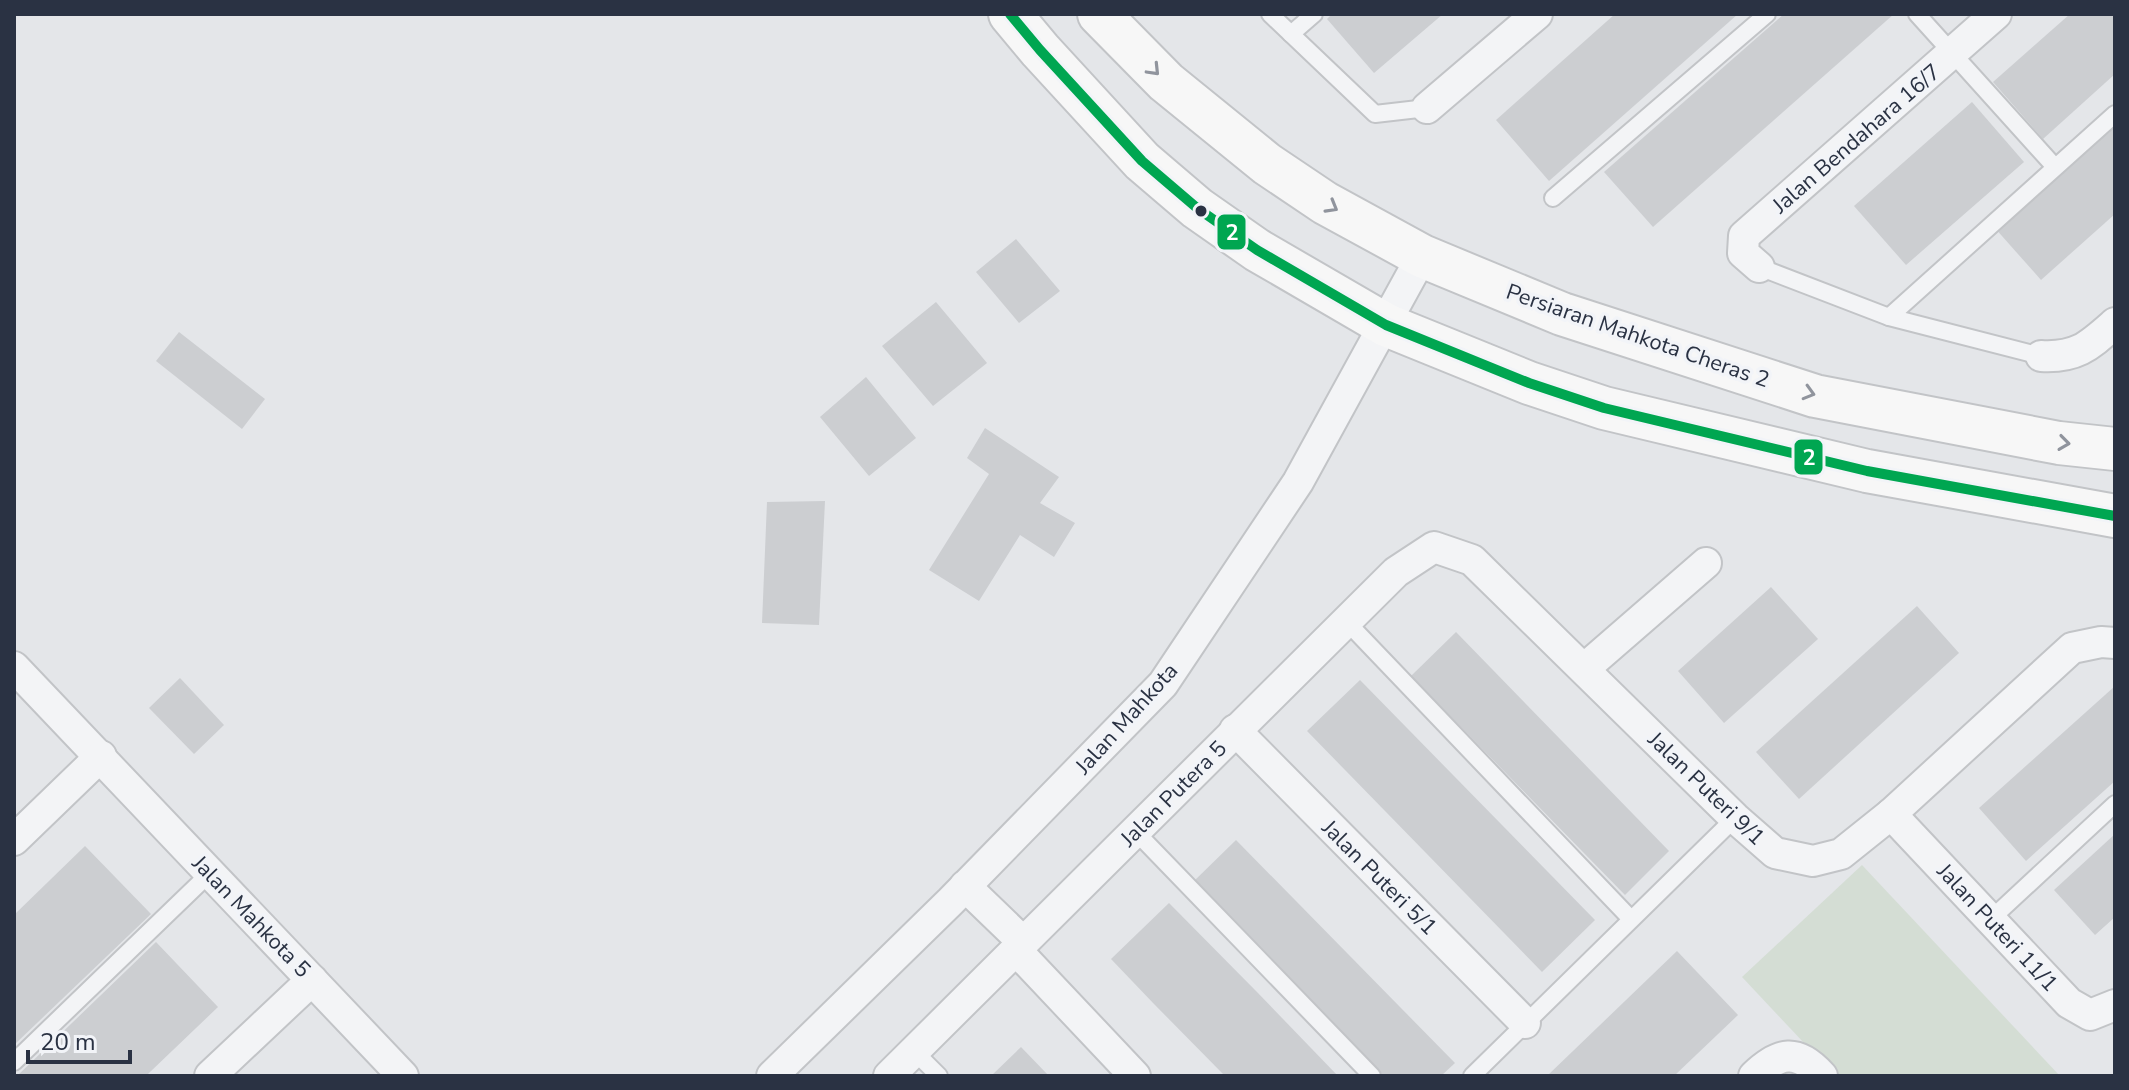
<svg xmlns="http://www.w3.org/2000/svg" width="2129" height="1090" font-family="'Nunito Sans',sans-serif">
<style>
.green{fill:#d4ddd4}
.building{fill:#ccced1}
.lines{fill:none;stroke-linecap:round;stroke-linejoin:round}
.lane-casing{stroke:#c2c4c7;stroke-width:20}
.street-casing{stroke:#c2c4c7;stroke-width:34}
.secondary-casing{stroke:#c2c4c7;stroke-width:46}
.lane{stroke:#f3f4f6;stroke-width:16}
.street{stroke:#f3f4f6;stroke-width:30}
.secondary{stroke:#f7f7f7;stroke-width:42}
.bus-1-casing{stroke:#f2f4f8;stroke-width:16}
.bus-1{stroke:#00a651;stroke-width:10}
.oneway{stroke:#90949d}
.bus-dot{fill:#2a3243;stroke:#f2f4f8;stroke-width:3}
.labels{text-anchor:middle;stroke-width:7;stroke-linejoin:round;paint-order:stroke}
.street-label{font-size:22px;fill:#2a3243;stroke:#f2f4f8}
.line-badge{stroke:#f2f4f8;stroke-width:3}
.badge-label{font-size:22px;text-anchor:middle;font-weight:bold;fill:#fff}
</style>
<rect width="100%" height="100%" fill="#e4e6e9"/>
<!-- green -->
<path class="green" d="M1862,865L2060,1076H1835L1742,977Z"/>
<!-- building -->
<g class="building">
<path d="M1332,14H1443L1374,73L1327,19Z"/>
<path d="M1615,14H1738L1549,181L1496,120Z"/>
<path d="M1784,14H1894L1653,227L1604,172Z"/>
<path d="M2070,14H2115V74L2043,139L1993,82Z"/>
<path d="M1972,102L2024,162L1906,265L1854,206Z"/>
<path d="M2115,122V214L2041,280L1994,227Z"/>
<path d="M1016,239L1060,291L1019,323L976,272Z"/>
<path d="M936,302L987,363L933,406L882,346Z"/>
<path d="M179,332L265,399L242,429L156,361Z"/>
<path d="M866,377L916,438L869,476L820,417Z"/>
<path d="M985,428L1059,477L1040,503L1075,523L1054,557L1020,535L979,601L929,570L989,474L967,458Z"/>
<path d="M825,501L819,625L762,623L767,502Z"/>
<path d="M1771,587L1818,639L1724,723L1678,671Z"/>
<path d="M1917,606L1959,653L1799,799L1756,752Z"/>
<path d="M1456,632L1669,851L1625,895L1411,676Z"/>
<path d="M180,678L224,725L194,754L149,708Z"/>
<path d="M1360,680L1595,920L1542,972L1307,731Z"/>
<path d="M2115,686V781L2026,861L1979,808Z"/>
<path d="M2115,834V917L2095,935L2054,890Z"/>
<path d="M1236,840L1455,1063L1441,1076H1381L1192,883Z"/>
<path d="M85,846L151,914L14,1045V915Z"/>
<path d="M1169,903L1256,991L1338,1076H1225L1154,1004L1111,959Z"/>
<path d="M156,942L218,1007L150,1072L146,1076H17Z"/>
<path d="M1677,951L1738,1015L1674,1076H1547Z"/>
<path d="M1021,1047L1049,1076H991Z"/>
</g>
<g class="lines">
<defs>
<g id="lane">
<path d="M1270,14L1375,114L1427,108"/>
<path d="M1917,14L2055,167"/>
<path d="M1291,34L1314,14"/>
<path d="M1553,198L1767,14"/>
<path d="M1759,267L1889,317L2041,356"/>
<path d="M1889,317L2115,114"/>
<path d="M1346,621L1630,918"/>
<path d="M1135,831L1372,1076"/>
<path d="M1990,920L2115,804"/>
<path d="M914,1051L939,1076"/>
<path d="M14,1062L210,873"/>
<path d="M1472,1076L1735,818"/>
</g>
<g id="street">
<path d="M1427,108L1537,14"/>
<path d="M1759,267L1743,253L1744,236L1996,14"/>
<path d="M2041,356C2077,358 2089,346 2115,323"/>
<path d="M14,667L403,1076"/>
<path d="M1585,668L1706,563"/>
<path d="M1235,730L1525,1023"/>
<path d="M1891,814L2069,1003L2090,1015L2115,1005"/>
<path d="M14,840L101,756"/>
<path d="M965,886L1023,942"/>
<path d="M1016,950L1135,1076"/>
<path d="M210,1076L312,980"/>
<path d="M772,1076L951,901L1163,684L1298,482L1422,256"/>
<path d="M889,1076L1396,572L1434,547L1472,560L1735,818L1775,853L1813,861L1841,854L1891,814L2072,648L2101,642L2115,643"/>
<path d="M1754,1076C1779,1052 1797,1048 1822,1076"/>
</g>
<g id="secondary">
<path d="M1010,14L1040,50L1142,161L1197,208L1257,250L1386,325L1529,383L1604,408L1867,471L2115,516"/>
<path d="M1099,14L1166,82L1267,164L1325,203L1422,256L1562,314L1815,396L2059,443L2115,449"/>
</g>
</defs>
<!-- lane casing -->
<use href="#lane" class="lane-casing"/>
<!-- street casing -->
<use href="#street" class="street-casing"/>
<!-- secondary casing -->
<use href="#secondary" class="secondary-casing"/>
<!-- lane -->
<use href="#lane" class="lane"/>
<!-- street -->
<use href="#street" class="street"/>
<!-- secondary -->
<use href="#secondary" class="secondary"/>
<defs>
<path id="bus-1" d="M1010,14L1040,50L1142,161L1197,208L1257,250L1386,325L1529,383L1604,408L1867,471L2115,516"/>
</defs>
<!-- bus-1 casing -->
<use href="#bus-1" class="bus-1-casing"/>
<!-- bus-1 -->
<use href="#bus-1" class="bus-1"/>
</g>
<!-- one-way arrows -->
<defs><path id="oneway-chevron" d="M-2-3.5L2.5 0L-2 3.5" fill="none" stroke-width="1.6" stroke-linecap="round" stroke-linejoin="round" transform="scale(2)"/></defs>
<g class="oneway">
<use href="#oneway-chevron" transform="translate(1154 70) rotate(46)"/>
<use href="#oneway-chevron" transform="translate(1332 207) rotate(30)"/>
<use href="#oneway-chevron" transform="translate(1809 393) rotate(16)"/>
<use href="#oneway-chevron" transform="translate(2064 443) rotate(8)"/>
</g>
<!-- markers -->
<circle class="bus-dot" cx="1201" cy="211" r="7"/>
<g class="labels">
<!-- street labels -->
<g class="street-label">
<text transform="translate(1856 138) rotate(-41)" y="8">Jalan Bendahara 16/7</text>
<text transform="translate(1638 335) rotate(19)" y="8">Persiaran Mahkota Cheras 2</text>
<text transform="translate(1126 718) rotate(-48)" y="8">Jalan Mahkota</text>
<text transform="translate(1707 788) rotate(44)" y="8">Jalan Puteri 9/1</text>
<text transform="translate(1173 793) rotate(-45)" y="8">Jalan Putera 5</text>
<text transform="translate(1380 877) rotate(45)" y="8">Jalan Puteri 5/1</text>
<text transform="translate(252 916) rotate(46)" y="8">Jalan Mahkota 5</text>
<text transform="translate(1998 927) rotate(47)" y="8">Jalan Puteri 11/1</text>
</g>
</g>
<g class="line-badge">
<rect x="1216" y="213" width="31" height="38" rx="8" fill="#00a651"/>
<rect x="1793" y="438" width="31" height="38" rx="8" fill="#00a651"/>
</g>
<g class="badge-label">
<text x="1232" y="240">2</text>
<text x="1809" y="465">2</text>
</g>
<!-- border -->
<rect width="2129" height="1090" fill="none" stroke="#2a3243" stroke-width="32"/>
<!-- scale -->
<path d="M28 1050v12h102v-12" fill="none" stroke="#2a3243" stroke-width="4"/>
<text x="40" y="1050" font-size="24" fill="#2a3243" stroke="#f2f4f8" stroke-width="6" paint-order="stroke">20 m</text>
</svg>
